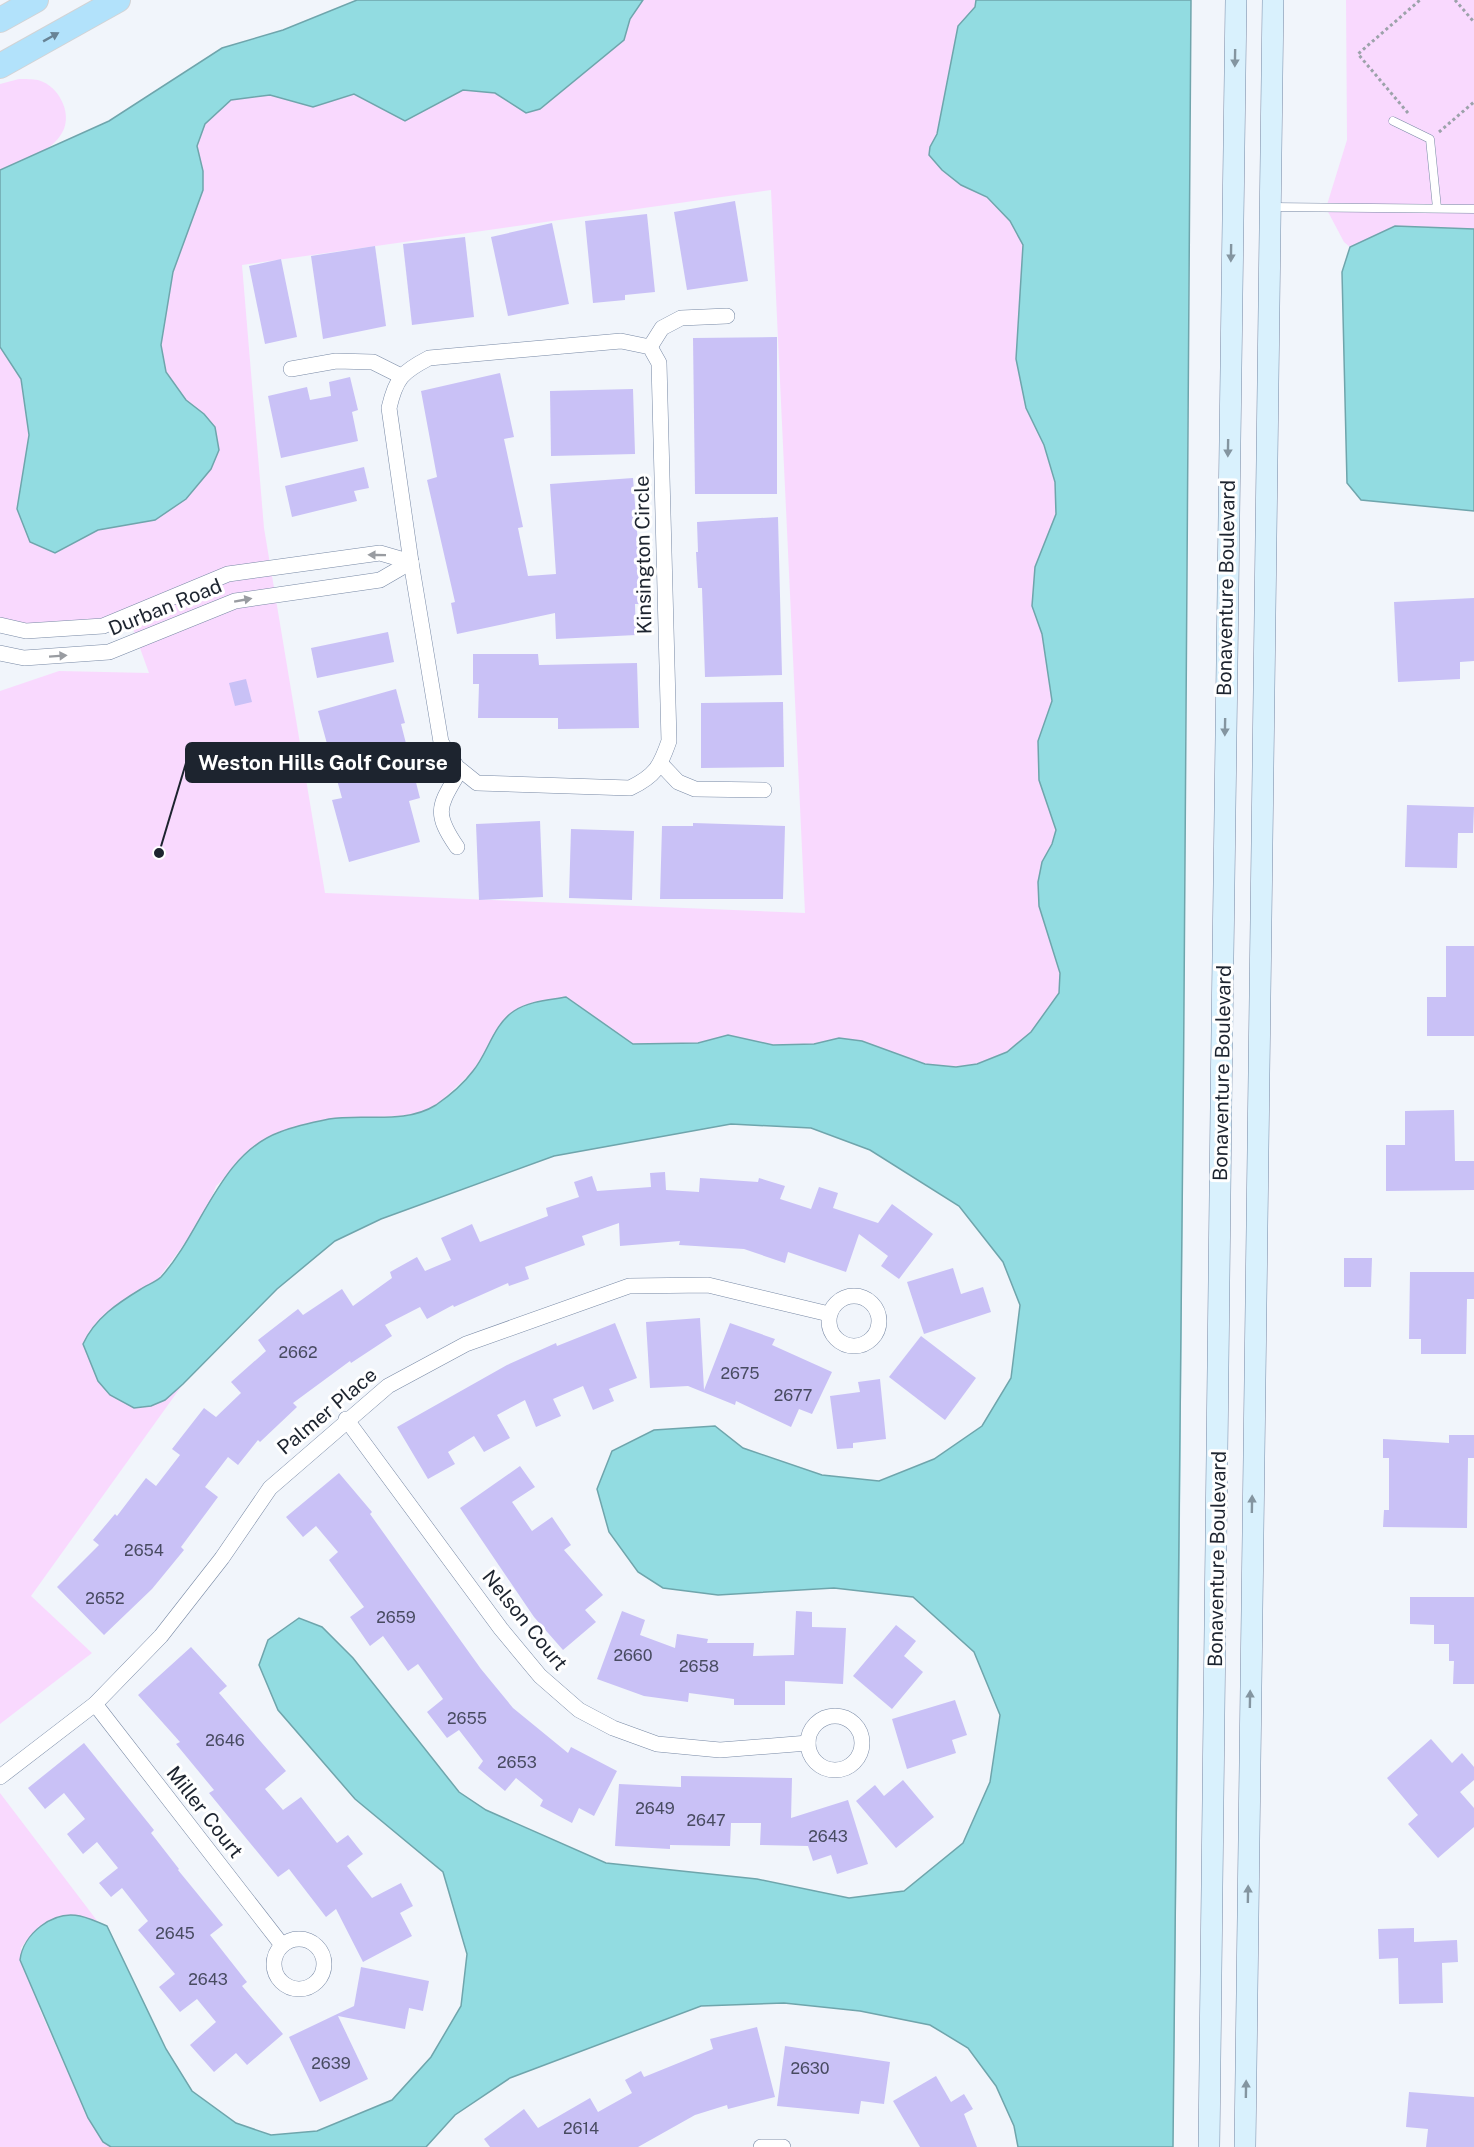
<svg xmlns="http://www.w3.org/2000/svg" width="1474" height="2147" font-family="'Public Sans',sans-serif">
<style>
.green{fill:#f9d9fe;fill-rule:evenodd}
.water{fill:#92dce1;stroke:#6fa5ac;stroke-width:1.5}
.building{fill:#c9c1f6}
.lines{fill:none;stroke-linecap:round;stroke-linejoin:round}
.lane-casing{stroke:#7889a5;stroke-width:9}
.street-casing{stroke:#7889a5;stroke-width:16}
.secondary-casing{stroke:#7889a5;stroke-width:22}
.primary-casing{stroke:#d2d3d5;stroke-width:26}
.path{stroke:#9ca2aa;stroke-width:3;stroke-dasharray:3 3;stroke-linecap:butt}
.lane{stroke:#fff;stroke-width:8}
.street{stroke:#fff;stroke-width:15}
.secondary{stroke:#d9f1fd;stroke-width:21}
.primary{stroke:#b2e2fb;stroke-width:24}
.oneway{fill:#688395}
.oneway2{fill:#8495a0}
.oneway3{fill:#999ca1}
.labels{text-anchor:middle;stroke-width:6;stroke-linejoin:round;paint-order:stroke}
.number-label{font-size:16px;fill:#484b61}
.street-label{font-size:20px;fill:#1d242f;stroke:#fff}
.leader{fill:none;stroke:#1d242f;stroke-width:2}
.callout-dot{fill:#1d242f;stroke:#fff;stroke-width:2}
.callout{fill:#1d242f;stroke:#1d242f;stroke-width:2}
.callout-label{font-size:21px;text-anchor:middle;font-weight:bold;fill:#fff}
</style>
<rect width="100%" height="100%" fill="#f1f5fb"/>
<!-- green -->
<g class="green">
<path d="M643,0H976L975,7L958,26L937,134L930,147L961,185L987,197L1010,221L1023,245L1026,408L1044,445L1055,482L1056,514L1035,567L1032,606L1042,634L1052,701L1038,741L1039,780L1056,830L1052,844L1042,862L1039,906L1060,973L1059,993L1046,1014L1031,1032L1006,1052L977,1064L956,1067L925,1064L862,1041L839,1038L814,1044L773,1045L728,1035L698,1043L633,1044L566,997L484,1053L473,1071L439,1103L425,1112L400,1116L330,1119L280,1132L261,1143L216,1186L209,1205L188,1239L158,1279L125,1299L90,1330L83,1344L98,1381L165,1400L183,1384L31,1596L92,1653L0,1724V691L59,671L149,673L128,615L103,626L0,625V347L21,379L29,435L17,508L56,553L98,530L155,520L204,414L186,400L166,372L161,345L173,272L203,190V171L197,146L205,124L231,100L270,95L313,107L354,94L405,121L463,90L495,93L526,113L541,109L624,40L630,19ZM771,190L805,913L325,893L264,528L242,265Z"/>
<path d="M1346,0H1474V229L1395,226L1350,247L1344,242L1326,208L1347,140Z"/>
<path d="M19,79C25,79 33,79 38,80C60,86 75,117 60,136C48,154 19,161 0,170V84Z"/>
<path d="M0,1793L98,1922C62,1909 44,1918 21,1948L40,2010L88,2118L103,2142L111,2147H0Z"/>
</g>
<!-- water -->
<g class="water">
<path d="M357,0H643L630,19L624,40L540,109L526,113L495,93L463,90L405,121L354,94L313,107L270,95L231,100L205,124L197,146L203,171V190L173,272L161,345L166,372L186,400L204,414L215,427L219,450L211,469L186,499L155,520L98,530L55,553L30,542L17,509L29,435L21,379L0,347V170L109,121L222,48L283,30Z"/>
<path d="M976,0H1191C1185,716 1183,1431 1173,2147H1018L1014,2126L996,2086L968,2048L930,2025L860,2011L784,2003L701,2006L510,2078L455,2115L426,2147H111L103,2142L88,2118L20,1960C23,1934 53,1910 80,1916C89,1918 98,1922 107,1926L166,2049L192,2091L236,2123L271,2135L317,2131L392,2100L431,2057L461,2006L467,1954L443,1872L355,1799L278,1710L259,1665L268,1640L299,1618L322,1627L353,1658L459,1792L486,1810L606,1863L757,1879L849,1898L904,1891L963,1843L990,1782L1000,1715L974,1652L913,1597L834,1588L718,1595L663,1588L638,1572L609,1532L597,1489L612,1451L654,1430L715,1426L743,1448L822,1475L879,1481L934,1459L982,1426L1011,1378L1020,1305L1003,1262L959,1206L870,1150L811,1128L731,1124L554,1156L381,1219L335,1241L277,1289L183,1384L165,1400L151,1406L134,1408L110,1395L98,1381L83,1344C95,1318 118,1303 141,1289C147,1285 156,1282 161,1277C202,1232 219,1154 280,1132C295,1126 314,1122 329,1119C364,1113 404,1125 436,1105C449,1096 464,1083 473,1071C488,1053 493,1025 514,1011C529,1001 549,1000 566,997L633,1044L698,1043L728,1035L773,1045L814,1044L839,1038L862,1041L925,1064L956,1067L977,1064L1007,1052L1031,1032L1059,993L1060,973L1039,906L1038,882L1042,862L1052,844L1056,830L1039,780L1038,741L1052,701L1042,634L1032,606L1035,567L1056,514L1055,482L1044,445L1026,408L1016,359L1023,245L1010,221L987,197L961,185L942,170L929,155L930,147L937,134L958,26L975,7Z"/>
<path d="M1395,226L1474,229V511L1361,500L1347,483L1342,272L1350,247Z"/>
</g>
<!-- building -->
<g class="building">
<path d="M735,201L748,281L687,290L674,212Z"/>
<path d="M647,214L655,292L625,295V300L593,303L585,221Z"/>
<path d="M552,223L569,304L508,316L491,237Z"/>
<path d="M465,237L474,317L412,325L403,244Z"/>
<path d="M375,246L386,326L323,339L311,256Z"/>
<path d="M281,259L297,337L265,344L249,266Z"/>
<path d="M777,337V494H695L693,338Z"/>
<path d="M500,373L514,437L504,439L523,527L518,528L528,576L556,574L550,484L633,478L638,544L639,604H635L636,635L556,639L555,613L457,634L451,603L455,602L427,480L437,477L421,391Z"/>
<path d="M350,377L358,410L352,412L358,441L281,458L268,396L307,387L310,400L331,396L329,382Z"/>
<path d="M633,389L635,454L551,456L550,391Z"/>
<path d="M364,467L369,488L354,491L357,501L292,517L285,486Z"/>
<path d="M778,517L782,675L705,677L702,588H698L696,552H698L697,522Z"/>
<path d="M1474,598V661L1460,662V679L1398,682L1394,602Z"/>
<path d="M388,632L394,662L317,678L311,648Z"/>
<path d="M473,654H538L539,665L637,663L639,728L558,729V718H478L479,684H473Z"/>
<path d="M246,679L252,702L235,706L229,683Z"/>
<path d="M396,689L405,723L401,724L420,798L409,801L420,842L349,862L332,800L342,798L318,711Z"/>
<path d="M783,702L784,767L701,768V703Z"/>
<path d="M1407,805L1474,807L1473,833H1458L1457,868L1405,867Z"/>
<path d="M540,821L543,897L479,900L476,824Z"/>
<path d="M693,823L785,826L783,899H660L662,826H693Z"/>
<path d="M571,829L634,831L632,900L569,898Z"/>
<path d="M1446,946H1474V1036H1427V997H1446Z"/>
<path d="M1454,1110L1455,1161H1474V1190L1386,1191V1145H1405V1111Z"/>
<path d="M665,1172L666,1190L699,1192L700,1178L758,1182L759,1178L785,1186L780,1199L811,1209L819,1187L838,1193L833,1208L878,1223L892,1204L933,1234L899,1279L881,1266L888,1256L859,1234L846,1272L788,1252L785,1263L744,1249L679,1245L680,1241L620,1246L619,1223L582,1236L585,1245L525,1267L529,1279L509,1286L508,1283L454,1307L453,1305L427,1319L420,1307L385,1325L392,1336L351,1363L350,1361L293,1403L297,1407L260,1442L258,1440L238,1465L228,1457L205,1487L218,1497L181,1547L184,1550L152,1589L104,1635L57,1587L99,1545L93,1540L115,1514L117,1516L146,1478L156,1486L180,1455L172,1449L204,1408L216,1417L241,1393L231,1382L266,1351L258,1340L298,1309L303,1315L342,1289L353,1306L392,1278L390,1272L417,1257L425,1271L451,1260L441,1238L472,1224L480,1242L548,1216L546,1208L579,1197L574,1182L592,1176L597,1191L651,1187L650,1173Z"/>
<path d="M1344,1258H1372L1371,1287H1344Z"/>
<path d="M953,1268L961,1294L983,1287L991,1312L924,1334L907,1282Z"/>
<path d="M1410,1272H1474V1299H1467L1466,1354H1421V1339H1409Z"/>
<path d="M700,1318L704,1390L730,1323L775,1339L772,1345L832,1372L812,1414L799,1409L791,1427L736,1401L735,1405L688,1386L650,1388L646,1322Z"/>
<path d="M615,1323L637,1378L609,1389L614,1401L593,1410L583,1386L553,1399L561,1416L536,1427L525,1400L497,1415L510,1438L484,1452L474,1436L448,1452L455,1464L428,1479L397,1427L507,1365L556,1343L557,1346Z"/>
<path d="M921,1336L976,1378L945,1420L889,1377Z"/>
<path d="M880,1379L886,1439L853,1443V1448L837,1449L830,1396L860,1392L858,1382Z"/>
<path d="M1449,1435H1474V1458H1468L1467,1528L1383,1527L1384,1510H1389V1458H1383V1439L1449,1443Z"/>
<path d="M520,1466L535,1487L512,1502L532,1531L552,1517L571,1545L564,1550L603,1595L585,1610L596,1622L563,1650L534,1617L460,1508Z"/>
<path d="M339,1473L372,1512L370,1514L481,1669L513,1708L568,1753L571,1747L617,1771L594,1816L579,1808L572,1823L540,1806L543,1800L516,1778L505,1791L478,1768L483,1761L459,1730L447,1738L427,1712L443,1699L418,1664L408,1671L383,1636L370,1646L350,1617L364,1607L329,1560L338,1552L316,1526L303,1537L286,1517Z"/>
<path d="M1410,1597H1474V1684H1453L1454,1661H1449V1644H1434V1625L1410,1624Z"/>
<path d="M622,1611L645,1620L640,1635L675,1648L677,1634L708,1639L707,1643H754L753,1656L794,1655L796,1611L812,1612V1627L846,1628L843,1684L785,1681V1705H734V1699L689,1693L688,1702L644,1696L597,1679Z"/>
<path d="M896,1625L916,1641L904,1656L923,1672L892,1709L853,1676Z"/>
<path d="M191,1647L227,1686L219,1693L286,1771L265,1789L283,1810L301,1797L337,1843L348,1835L363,1854L347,1866L372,1898L401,1883L413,1906L400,1913L412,1936L363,1962L336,1909L326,1917L289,1869L278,1877L209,1793L214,1790L176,1744L180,1742L138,1695Z"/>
<path d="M955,1700L967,1735L952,1740L956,1753L907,1769L892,1719Z"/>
<path d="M1431,1739L1452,1763L1462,1753L1474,1767V1780L1460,1792L1474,1808V1827L1438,1858L1408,1824L1418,1815L1387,1778Z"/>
<path d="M84,1743L154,1830L151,1833L179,1869L178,1870L223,1925L210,1935L247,1982L242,1986L283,2034L247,2065L236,2053L214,2072L190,2045L216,2022L197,1999L180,2012L159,1987L175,1974L138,1930L148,1921L122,1888L111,1897L99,1883L118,1868L97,1842L83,1854L67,1834L85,1819L64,1793L45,1809L28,1788Z"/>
<path d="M681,1776L792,1778L791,1818L848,1800L868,1864L837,1874L831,1855L813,1861L808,1846L760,1845L761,1823H731L730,1846L670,1845V1849L615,1846L619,1784L681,1787Z"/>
<path d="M903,1780L934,1817L896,1848L856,1801L875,1785L884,1796Z"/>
<path d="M1414,1928V1942L1457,1940L1458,1962L1442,1963L1443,2003L1399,2004L1398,1958L1379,1959L1378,1929Z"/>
<path d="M361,1967L429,1981L423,2011L409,2008L405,2029L338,2016L368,2079L320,2102L289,2037L354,2006Z"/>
<path d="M757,2027L775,2097L728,2109L727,2105L695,2115L638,2147H490L484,2139L524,2109L538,2128L590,2098L598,2112L632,2093L625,2080L641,2071L644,2077L713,2049L710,2039Z"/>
<path d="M785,2046L890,2062L884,2104L861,2101L859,2114L777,2106Z"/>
<path d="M936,2076L951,2102L964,2094L973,2109L964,2114L977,2147H920L893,2101Z"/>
<path d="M1409,2092L1474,2097V2147H1426L1428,2129L1406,2127Z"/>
</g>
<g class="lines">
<defs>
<g id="lane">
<path d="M1393,121L1430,139L1437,208"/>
<path d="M1272,207L1474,209"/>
</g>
<g id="street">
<path d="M621,341L650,347L659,363L669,741C660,767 655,776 630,788L477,783L457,767L441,742L411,562L389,408C396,378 402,372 429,358Z"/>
<path d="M650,347L662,328L681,318L727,316"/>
<path d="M291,369L336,361L373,362L401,376"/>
<path d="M0,625L26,631L103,626L228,574L380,553L411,562"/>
<path d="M0,653L24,658L109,652L235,601L380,580L411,562"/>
<path d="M661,764L678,782L695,789L764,790"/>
<path d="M457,847C432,811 440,805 460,770"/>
<circle cx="854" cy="1321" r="25"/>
<path d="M346,1419L501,1629L540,1676L579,1710L613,1728L657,1744L720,1750L808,1743"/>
<path d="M95,1704L282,1945"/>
<circle cx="835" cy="1743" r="27"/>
<path d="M0,1777L95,1704L161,1636L222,1558L270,1488L388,1386L466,1344L629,1286L708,1285L829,1314"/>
<circle cx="299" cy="1964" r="25"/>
<path d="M761,2147H783"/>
</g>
<g id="secondary">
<path d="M1209,2147C1220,1431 1222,716 1236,0"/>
<path d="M1245,2147L1273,0"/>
</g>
<g id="primary">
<path d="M0,20L36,0"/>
<path d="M0,66L118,0"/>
</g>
</defs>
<!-- lane casing -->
<use href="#lane" class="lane-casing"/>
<!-- street casing -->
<use href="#street" class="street-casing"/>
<!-- secondary casing -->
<use href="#secondary" class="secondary-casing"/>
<!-- primary casing -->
<use href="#primary" class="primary-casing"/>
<!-- path -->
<g class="path">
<path d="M1455,0L1474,22"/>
<path d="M1408,113L1358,54L1420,0"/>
<path d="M1439,132L1474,102"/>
</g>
<!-- lane -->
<use href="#lane" class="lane"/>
<!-- street -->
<use href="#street" class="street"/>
<!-- secondary -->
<use href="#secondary" class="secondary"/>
<!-- primary -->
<use href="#primary" class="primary"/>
</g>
<!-- one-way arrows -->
<defs><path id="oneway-solid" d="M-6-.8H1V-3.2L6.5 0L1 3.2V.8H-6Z" transform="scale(1.5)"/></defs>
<use class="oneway" href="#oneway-solid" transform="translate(51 37) rotate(-29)"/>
<g class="oneway2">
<use href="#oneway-solid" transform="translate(1235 58) rotate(91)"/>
<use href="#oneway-solid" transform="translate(1231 253) rotate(91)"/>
<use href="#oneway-solid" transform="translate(1228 448) rotate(91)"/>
<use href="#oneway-solid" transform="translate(1225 727) rotate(91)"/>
<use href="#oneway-solid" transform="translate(1252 1504) rotate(-89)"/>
<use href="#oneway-solid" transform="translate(1250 1699) rotate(-89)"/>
<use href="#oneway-solid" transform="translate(1248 1894) rotate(-89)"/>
<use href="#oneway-solid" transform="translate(1246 2089) rotate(-89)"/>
</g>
<g class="oneway3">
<use href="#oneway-solid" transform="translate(377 555) rotate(-179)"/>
<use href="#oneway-solid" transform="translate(243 600) rotate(-10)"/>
<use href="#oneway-solid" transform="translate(58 656) rotate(-4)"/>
</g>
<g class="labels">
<!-- number labels -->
<g class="number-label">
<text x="298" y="1358">2662</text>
<text x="740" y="1379">2675</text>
<text x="793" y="1401">2677</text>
<text x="144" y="1556">2654</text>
<text x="105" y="1604">2652</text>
<text x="396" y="1623">2659</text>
<text x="633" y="1661">2660</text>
<text x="699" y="1672">2658</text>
<text x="467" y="1724">2655</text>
<text x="225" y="1746">2646</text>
<text x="517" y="1768">2653</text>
<text x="655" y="1814">2649</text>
<text x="706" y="1826">2647</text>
<text x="828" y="1842">2643</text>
<text x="175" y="1939">2645</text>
<text x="208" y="1985">2643</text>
<text x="331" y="2069">2639</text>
<text x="810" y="2074">2630</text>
<text x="581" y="2134">2614</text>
</g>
<!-- street labels -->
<g class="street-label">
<text transform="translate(643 555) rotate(-91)" y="7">Kinsington Circle</text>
<text transform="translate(1226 588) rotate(-89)" y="7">Bonaventure Boulevard</text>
<text transform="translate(165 607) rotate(-22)" y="7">Durban Road</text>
<text transform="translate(1222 1073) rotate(-89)" y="7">Bonaventure Boulevard</text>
<text transform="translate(327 1411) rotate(-40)" y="7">Palmer Place</text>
<text transform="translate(1217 1559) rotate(-89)" y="7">Bonaventure Boulevard</text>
<text transform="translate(525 1620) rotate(51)" y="7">Nelson Court</text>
<text transform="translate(205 1812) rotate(52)" y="7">Miller Court</text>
</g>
</g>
<!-- callouts -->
<path class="leader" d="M159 853L186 763"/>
<circle class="callout-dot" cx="159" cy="853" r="6"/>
<rect class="callout" x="186" y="743" width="274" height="39" rx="6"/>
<g class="callout-label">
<text x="323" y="770">Weston Hills Golf Course</text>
</g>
</svg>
